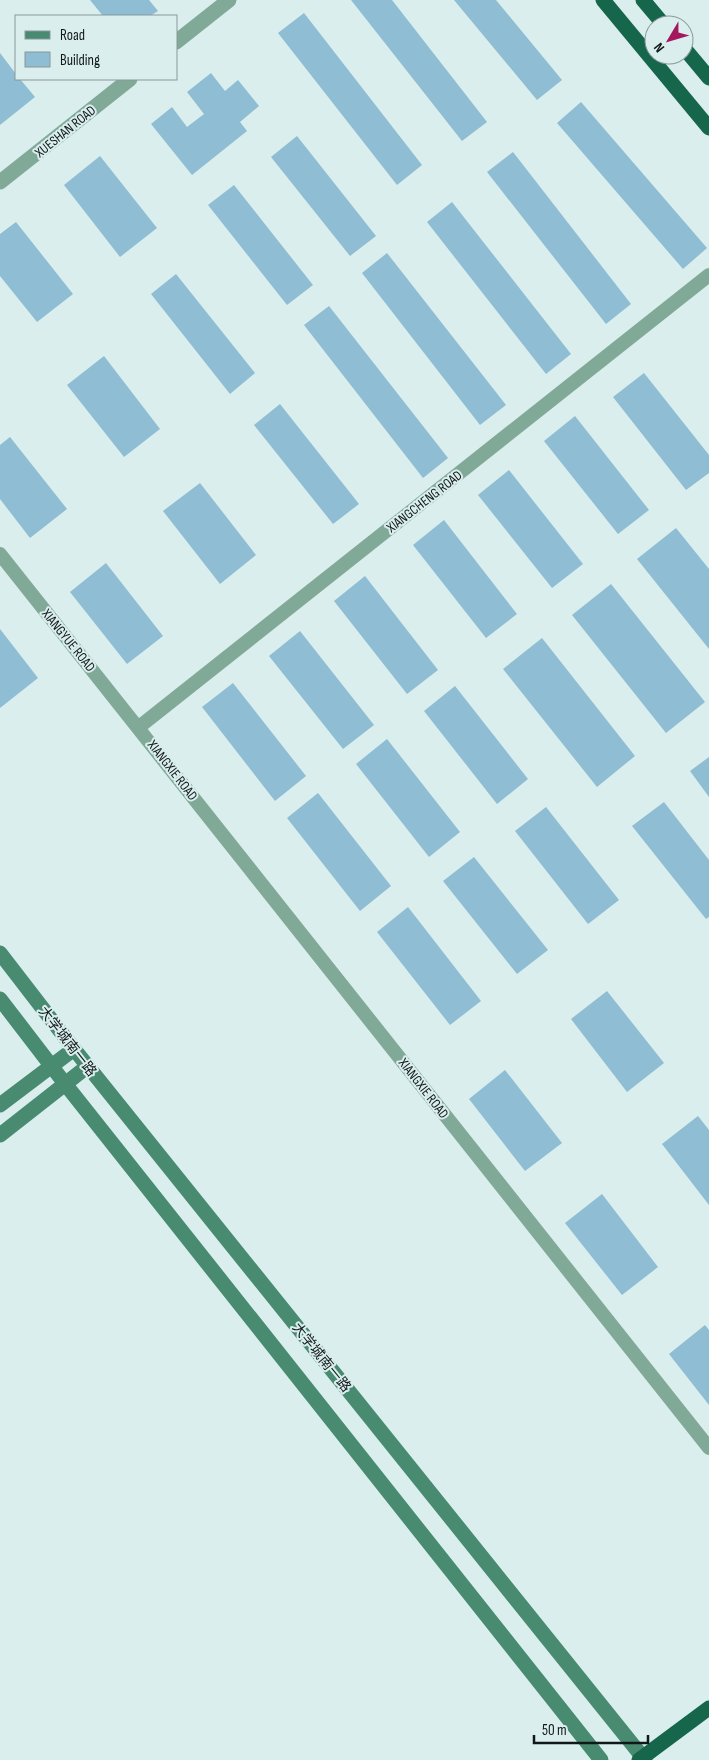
<svg xmlns="http://www.w3.org/2000/svg" width="709" height="1760" font-family="'Sofia Sans Condensed','Noto Sans SC',sans-serif">
<style>
.building{fill:#8fbdd3}
.lines{fill:none;stroke-linecap:round;stroke-linejoin:round}
.minor{stroke:#80aa97;stroke-width:14}
.tertiary{stroke:#80aa97;stroke-width:15}
.secondary{stroke:#498b70;stroke-width:15}
.trunk{stroke:#16664c;stroke-width:15}
.labels{text-anchor:middle;stroke-width:4;stroke-linejoin:round;paint-order:stroke}
.street-label{font-size:14px;fill:#111818;stroke:#daeeee}
</style>
<rect width="100%" height="100%" fill="#daeeee"/>
<!-- building -->
<g class="building">
<path d="M90,0H149L158,11L150,16H103Z"/>
<path d="M351,0H392L487,122L462,141Z"/>
<path d="M454,0H496L562,80L537,100Z"/>
<path d="M304,13L422,165L397,185L278,33Z"/>
<path d="M0,53L16,74V79H20L35,97L0,125Z"/>
<path d="M211,73L225,91L238,80L259,106L240,122L247,131L192,175L151,124L172,107L187,127L204,114L187,92Z"/>
<path d="M581,102L707,248L683,269L557,123Z"/>
<path d="M297,136L376,236L350,256L271,157Z"/>
<path d="M513,152L631,304L606,324L487,172Z"/>
<path d="M100,156L157,228L120,257L64,185Z"/>
<path d="M234,185L313,285L287,305L208,205Z"/>
<path d="M452,202L571,354L546,374L427,222Z"/>
<path d="M16,222L73,294L37,322L0,276V234Z"/>
<path d="M387,253L506,405L480,425L362,273Z"/>
<path d="M176,274L255,373L230,394L151,294Z"/>
<path d="M329,306L448,458L423,478L304,325Z"/>
<path d="M104,356L160,429L124,457L67,385Z"/>
<path d="M644,373L709,455V473L686,490L613,397Z"/>
<path d="M280,404L359,504L333,524L254,425Z"/>
<path d="M575,416L649,510L618,534L544,441Z"/>
<path d="M10,437L67,509L30,538L0,499V445Z"/>
<path d="M509,470L583,564L552,588L478,495Z"/>
<path d="M200,483L256,555L220,584L163,511Z"/>
<path d="M444,520L517,614L486,638L413,545Z"/>
<path d="M676,528L709,569V649L637,559Z"/>
<path d="M106,563L163,636L127,664L70,592Z"/>
<path d="M365,576L438,670L407,694L334,601Z"/>
<path d="M611,584L705,702L666,733L572,615Z"/>
<path d="M0,629L38,678L0,708Z"/>
<path d="M300,631L374,725L343,749L269,656Z"/>
<path d="M542,638L635,756L597,787L503,669Z"/>
<path d="M233,683L306,776L275,801L202,707Z"/>
<path d="M455,686L528,779L497,804L424,711Z"/>
<path d="M387,739L460,832L429,857L356,764Z"/>
<path d="M709,757V797L690,771Z"/>
<path d="M318,793L391,886L360,911L287,818Z"/>
<path d="M664,802L709,860V917L706,919L632,826Z"/>
<path d="M546,807L619,900L588,924L515,831Z"/>
<path d="M474,857L548,950L517,974L443,881Z"/>
<path d="M408,907L481,1001L450,1025L377,932Z"/>
<path d="M607,991L664,1063L627,1092L571,1019Z"/>
<path d="M505,1070L562,1143L525,1171L469,1099Z"/>
<path d="M698,1116L709,1130V1205L662,1144Z"/>
<path d="M602,1194L658,1267L622,1295L565,1223Z"/>
<path d="M705,1325L709,1330V1405L669,1354Z"/>
</g>
<g class="lines">
<!-- minor -->
<g class="minor">
<path d="M0,554L709,1448"/>
<path d="M139,727L709,275"/>
</g>
<!-- tertiary -->
<g class="tertiary">
<path d="M176,42L229,0"/>
<path d="M0,182L130,79"/>
</g>
<!-- secondary -->
<g class="secondary">
<path d="M0,953L74,1049L645,1760"/>
<path d="M0,999L66,1085L601,1760"/>
<path d="M0,1105L74,1049"/>
<path d="M0,1135L88,1066"/>
</g>
<!-- trunk -->
<g class="trunk">
<path d="M603,0L709,128"/>
<path d="M643,0L664,25"/>
<path d="M684,48L709,78"/>
<path d="M639,1760L709,1708"/>
</g>
</g>
<g class="labels">
<!-- street labels -->
<g class="street-label">
<text transform="translate(65 131) rotate(-39)" y="5">XUESHAN ROAD</text>
<text transform="translate(424 501) rotate(-38)" y="5">XIANGCHENG ROAD</text>
<text transform="translate(69 640) rotate(51)" y="5">XIANGYUE ROAD</text>
<text transform="translate(173 770) rotate(52)" y="5">XIANGXIE ROAD</text>
<text transform="translate(68 1041) rotate(52)" y="5">大学城南一路</text>
<text transform="translate(424 1088) rotate(52)" y="5">XIANGXIE ROAD</text>
<text transform="translate(322 1357) rotate(51)" y="5">大学城南一路</text>
</g>
</g>
<!-- legend -->
<rect x="15" y="15" width="162" height="65" fill="#daeeee" stroke="#8a9898"/>
<rect x="25" y="31" width="25" height="8" fill="#498b70" stroke="#8a9898"/>
<text x="60" y="40" font-size="15" fill="#111818">Road</text>
<rect x="25" y="52" width="25" height="15" fill="#8fbdd3" stroke="#8a9898"/>
<text x="60" y="65" font-size="15" fill="#111818">Building</text>
<!-- north arrow -->
<g transform="translate(669 40) rotate(232)"><circle r="24" fill="#daeeee" stroke="#8a9898"/>
<path d="M0-4L9 19L0 12L-9 19Z" fill="#a5185e"/>
<text y="-8" font-size="14" font-weight="bold" text-anchor="middle" fill="#111818">N</text>
</g>
<!-- scale -->
<path d="M534 1735v8h114v-8" fill="none" stroke="#111818" stroke-width="2.5"/>
<text x="542" y="1735" font-size="15" fill="#111818" stroke="#daeeee" stroke-width="4" paint-order="stroke">50 m</text>
</svg>
